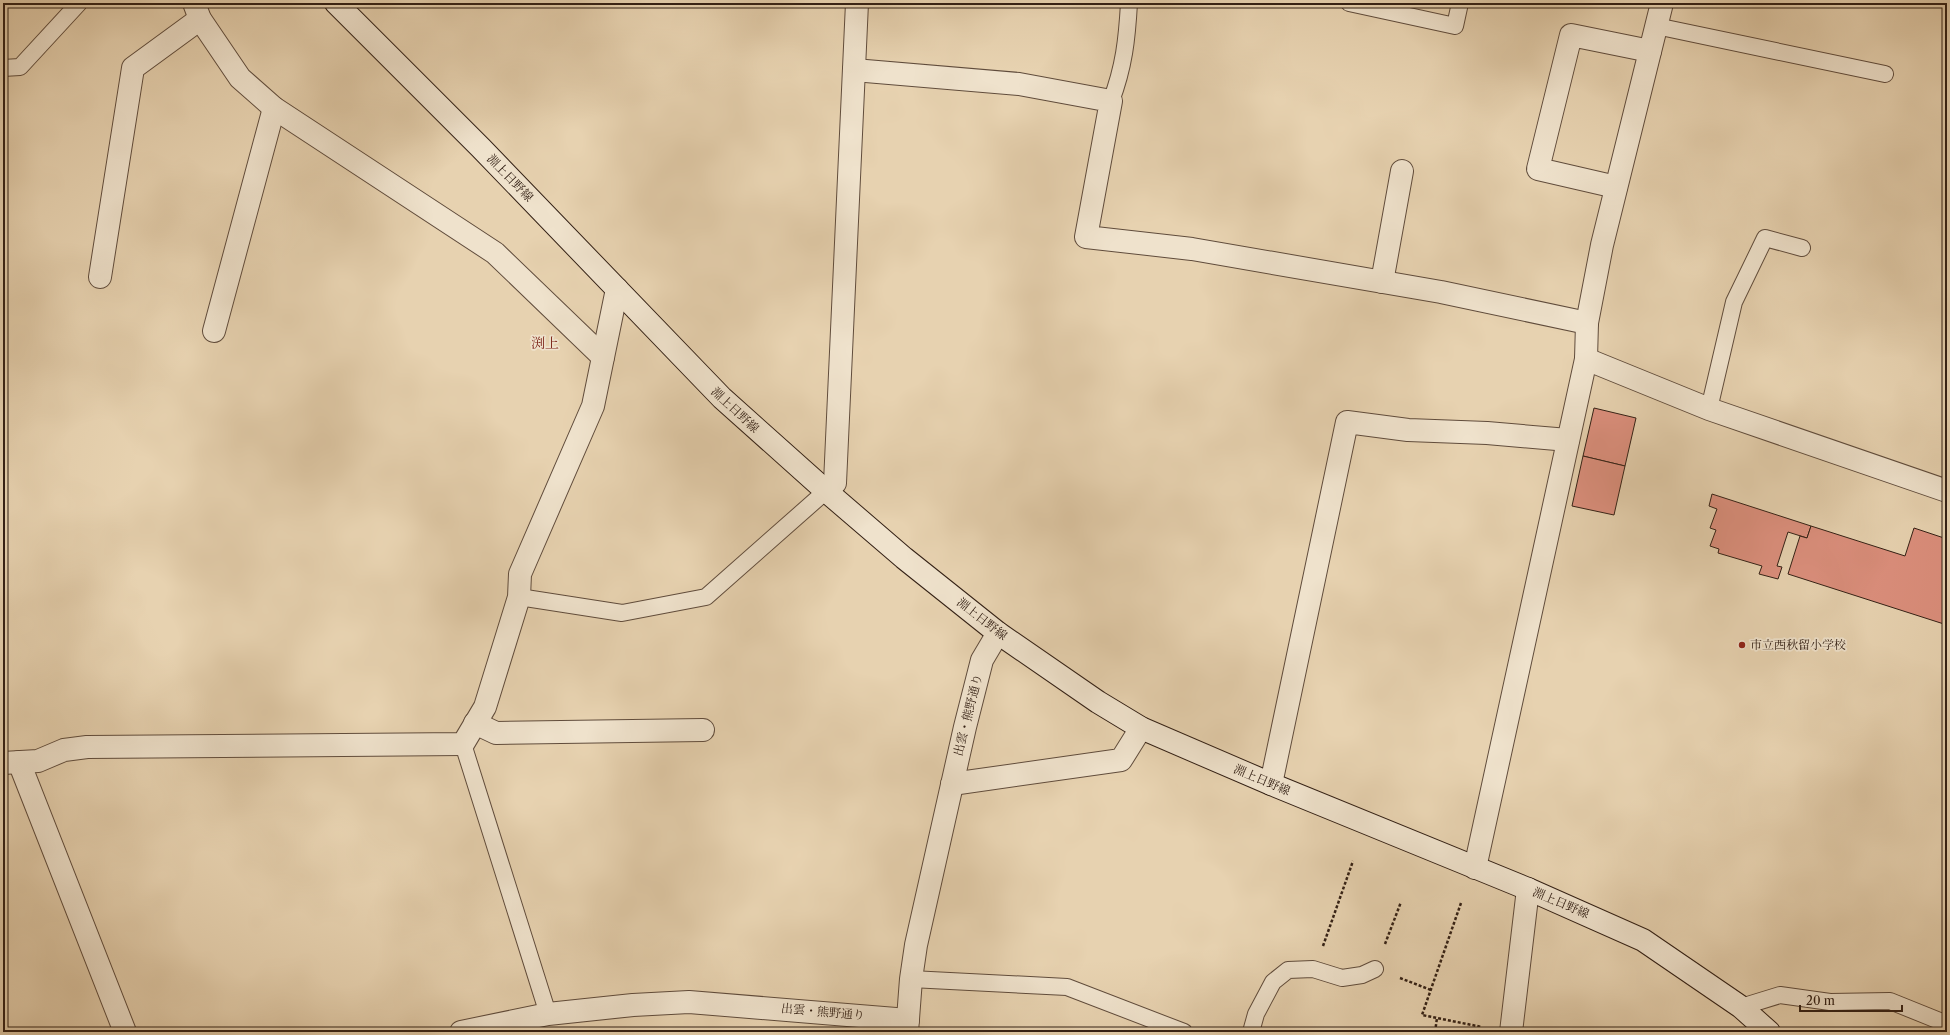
<svg xmlns="http://www.w3.org/2000/svg" width="1950" height="1035" font-family="'Libre Caslon Text','Noto Serif JP',serif">
<style>
.building{fill:#dc8f7d;stroke:#332015}
.lines{fill:none;stroke-linecap:round;stroke-linejoin:round}
.service-casing{stroke:#604c3c;stroke-width:18}
.minor-casing{stroke:#604c3c;stroke-width:24}
.secondary-casing{stroke:#332015;stroke-width:24}
.path{stroke:#332015;stroke-width:2.5;stroke-dasharray:3 2;stroke-linecap:butt}
.service{stroke:#efe2cc;stroke-width:16}
.minor{stroke:#efe2cc;stroke-width:22}
.secondary{stroke:#efe2cc;stroke-width:22}
.poi-dot{fill:#8f2418;stroke:#efe2cc;stroke-width:1.5}
.labels{text-anchor:middle;stroke-width:3.5;stroke-linejoin:round;paint-order:stroke}
.street-label{font-size:12px;fill:#332015;stroke:#efe2cc}
.poi-label{font-size:12px;fill:#332015;stroke:#efe2cc;text-anchor:start}
.quarter-label{font-size:14px;fill:#7a1f14;stroke:#efe2cc}
</style>
<rect width="100%" height="100%" fill="#e7d2b0"/>
<filter id="stains"><feTurbulence type="fractalNoise" baseFrequency=".005" numOctaves="4"/><feColorMatrix values="0 0 0 0 .2 0 0 0 0 .09 0 0 0 0 .02 0 0 0 .5 -.17"/></filter>
<radialGradient id="worn" r=".72"><stop offset=".6" stop-color="#630" stop-opacity="0"/><stop offset="1" stop-color="#630" stop-opacity=".3"/></radialGradient>
<!-- building -->
<g class="building">
<path d="M1594,408L1636,418L1625,466L1583,456Z"/>
<path d="M1583,456L1625,466L1614,515L1572,506Z"/>
<path d="M1712,494L1811,526L1807,538L1788,532L1777,566L1782,567L1778,579L1759,574L1762,566L1718,553L1719,549L1710,546L1716,530L1710,528L1717,509L1709,506Z"/>
<path d="M1811,526L1905,556L1914,528L1947,539V625L1788,574L1800,536L1807,538Z"/>
</g>
<g class="lines">
<defs>
<g id="service">
<path d="M1349,3L1455,26L1460,3"/>
<path d="M1656,26L1885,74"/>
<path d="M3,68L20,67L79,3"/>
<path d="M1111,101C1124,67 1127,39 1129,3"/>
<path d="M1709,409L1734,302L1765,238L1802,248"/>
<path d="M519,597L622,613L706,597L826,491"/>
<path d="M463,744L548,1014"/>
<path d="M911,979L1067,987L1184,1032"/>
<path d="M1741,1007L1780,995L1830,1002L1890,1001L1947,1024"/>
<path d="M1251,1032L1256,1014L1273,982L1288,970L1313,969L1342,978L1362,975L1375,969"/>
</g>
<g id="minor">
<path d="M194,3L200,19L240,78L274,108L495,253L603,357"/>
<path d="M854,70L1019,84L1111,101L1086,237L1192,249L1441,292L1587,323"/>
<path d="M1616,187L1538,169L1571,35L1650,51"/>
<path d="M100,277L133,68L200,19"/>
<path d="M1382,282L1402,171"/>
<path d="M214,331L274,108"/>
<path d="M1586,359L1709,409L1947,491"/>
<path d="M826,491L835,483L857,3"/>
<path d="M475,723L496,733L703,730"/>
<path d="M19,762L125,1032"/>
<path d="M3,763L38,761L64,750L87,747L463,744L485,707L519,597L520,574L593,406L617,289"/>
<path d="M952,784L1121,760L1141,728"/>
<path d="M1271,784L1347,422L1408,430L1487,433L1568,440"/>
<path d="M1475,868L1586,359L1587,323L1602,245L1662,3"/>
<path d="M461,1032L548,1014L633,1005L689,1002L908,1020"/>
<path d="M907,1032L911,979L916,945L965,727L982,660L998,633"/>
<path d="M1511,1032L1528,889"/>
</g>
<path id="secondary" d="M336,3L481,148L722,398L826,491L904,558L998,633L1098,702L1141,728L1271,784L1528,889L1643,940L1741,1007L1769,1032"/>
</defs>
<!-- service casing -->
<use href="#service" class="service-casing"/>
<!-- minor casing -->
<use href="#minor" class="minor-casing"/>
<!-- secondary casing -->
<use href="#secondary" class="secondary-casing"/>
<!-- path -->
<g class="path">
<path d="M1461,903L1422,1015L1482,1027"/>
<path d="M1385,944L1401,902"/>
<path d="M1323,946L1353,861"/>
<path d="M1400,978L1431,990"/>
<path d="M1435,1032L1437,1018"/>
</g>
<!-- service -->
<use href="#service" class="service"/>
<!-- minor -->
<use href="#minor" class="minor"/>
<!-- secondary -->
<use href="#secondary" class="secondary"/>
</g>
<!-- markers -->
<circle class="poi-dot" cx="1742" cy="645" r="4"/>
<g class="labels">
<!-- street labels -->
<g class="street-label">
<text transform="translate(510 178) rotate(46)" y="4">淵上日野線</text>
<text transform="translate(735 410) rotate(43)" y="4">淵上日野線</text>
<text transform="translate(982 619) rotate(38)" y="4">淵上日野線</text>
<text transform="translate(968 715) rotate(-76)" y="4">出雲・熊野通り</text>
<text transform="translate(1262 780) rotate(23)" y="4">淵上日野線</text>
<text transform="translate(1561 903) rotate(23)" y="4">淵上日野線</text>
<text transform="translate(823 1012) rotate(5)" y="4">出雲・熊野通り</text>
</g>
<!-- poi labels -->
<g class="poi-label">
<text x="1750" y="649">市立西秋留小学校</text>
</g>
<!-- quarter labels -->
<g class="quarter-label">
<text x="545" y="348">渕上</text>
</g>
</g>
<!-- margin -->
<rect width="1950" height="1035" fill="none" stroke="#e7d2b0" stroke-width="16"/>
<rect x="4" y="4" width="1942" height="1027" fill="none" stroke="#332015" stroke-width="2"/>
<rect x="8" y="8" width="1934" height="1019" fill="none" stroke="#332015"/>
<!-- scale -->
<path d="M1800 1005v6h102v-6" fill="none" stroke="#332015" stroke-width="2"/>
<text x="1806" y="1005" font-size="12" fill="#332015" stroke="#efe2cc" stroke-width="3" paint-order="stroke">20 m</text>
<rect width="100%" height="100%" filter="url(#stains)"/>
<rect width="100%" height="100%" fill="url(#worn)"/>
</svg>
